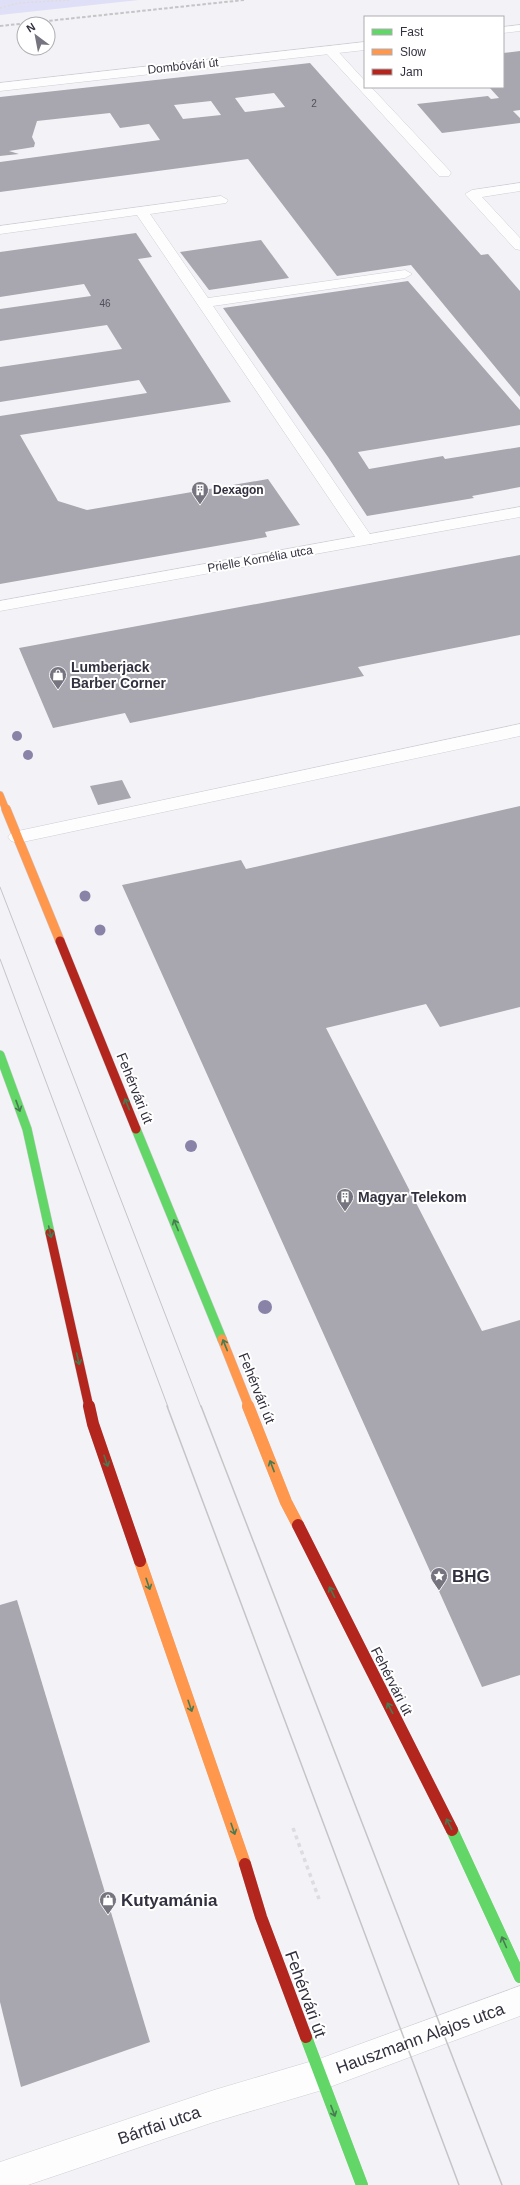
<svg xmlns="http://www.w3.org/2000/svg" width="520" height="2185" font-family="Arial,sans-serif">
<style>
.green{fill:#e0dff8}
.building{fill:#a8a7b0;fill-rule:evenodd}
.lines{fill:none;stroke-linecap:round;stroke-linejoin:round}
.lane-casing{stroke:#cdcdd5;stroke-width:1}
.street-casing{stroke:#cdcdd5;stroke-width:1}
.fast-far1-casing{stroke:#cdcdd5;stroke-width:10}
.fast-casing{stroke:#cdcdd5;stroke-width:12}
.slow-far2-casing{stroke:#cdcdd5;stroke-width:8}
.slow-far1-casing{stroke:#cdcdd5;stroke-width:10}
.slow-casing{stroke:#cdcdd5;stroke-width:12}
.jam-far1-casing{stroke:#cdcdd5;stroke-width:10}
.jam-casing{stroke:#cdcdd5;stroke-width:12}
.path-far1{stroke:#dddcde;stroke-width:1.5;stroke-dasharray:2 2;stroke-linecap:butt}
.path{stroke:#dddcde;stroke-width:3.5;stroke-dasharray:4 4;stroke-linecap:butt}
.lane{fill:#fdfdfe;fill-rule:evenodd}
.street{fill:#fdfdfe;fill-rule:evenodd}
.fast-far1{stroke:#63d668;stroke-width:9}
.fast{stroke:#63d668;stroke-width:12}
.slow-far2{stroke:#ff974d;stroke-width:7}
.slow-far1{stroke:#ff974d;stroke-width:9}
.slow{stroke:#ff974d;stroke-width:12}
.jam-far1{stroke:#b3261e;stroke-width:9}
.jam{stroke:#b3261e;stroke-width:12}
.tram-far1{stroke:#c5c5c7;stroke-width:1}
.tram{stroke:#c5c5c7;stroke-width:1.5}
.rail{stroke:#c5c5c7;stroke-width:2;stroke-dasharray:3.5 2;stroke-linecap:butt}
.tree{fill:#8a83a8}
.oneway{stroke:#487b51}
.labels{text-anchor:middle;stroke-width:4;stroke-linejoin:round;paint-order:stroke}
.far-number-label{font-size:10px;fill:#504e5b}
.far-street-label{font-size:12px;fill:#32313f;stroke:#fff}
.far-poi-label{font-size:12px;font-weight:bold;fill:#32313f;stroke:#fff;text-anchor:start}
.poi-label{font-size:14px;font-weight:bold;fill:#32313f;stroke:#fff;text-anchor:start}
.street-label{font-size:14px;fill:#32313f;stroke:#fff}
.near-poi-label{font-size:17px;font-weight:bold;fill:#32313f;stroke:#fff;text-anchor:start}
.near-street-label{font-size:17px;fill:#32313f;stroke:#fff}
</style>
<rect width="100%" height="100%" fill="#f3f3f7"/>
<!-- green -->
<path class="green" d="M0,0H139L0,15Z"/>
<!-- building -->
<g class="building">
<path d="M520,51V110L513,111L520,118V123L442,133L417,104L488,96L491,99L499,98L489,87H503V53Z"/>
<path d="M310,63L481,255L488,254L520,291V397L411,265L337,276L248,159L0,192V162L160,140L149,124L120,128L110,113L37,121L32,137L35,143L34,147L9,151L19,154L0,156V97ZM274,93L285,107L245,112L235,98ZM211,101L221,115L183,119L174,105Z"/>
<path d="M136,233L152,257L138,259L231,402L20,435L58,501L87,510L268,479L300,525L265,532L267,537L0,584V416L147,393L139,380L0,402V367L122,349L107,325L0,341V309L91,296L84,284L0,297V252Z"/>
<path d="M261,240L289,278L209,290L180,252Z"/>
<path d="M408,281L520,410V425L358,452L369,469L443,456L445,459L520,447V487L472,496L474,498L367,516L328,457L223,308Z"/>
<path d="M520,555V635L358,667L364,676L130,723L125,713L53,728L19,648Z"/>
<path d="M122,780L131,798L98,805L90,786Z"/>
<path d="M520,806V1007L440,1027L426,1004L326,1028L482,1331L520,1320V1675L482,1687L122,885L241,860L246,869Z"/>
<path d="M17,1600L150,2042L21,2087L0,2002V1605Z"/>
</g>
<g class="lines">
<defs>
<g id="lane">
<path d="M330,46L334,47L365,81V87H371L449,170L451,173L449,176H439L326,53L324,50L326,47Z"/>
<path d="M520,183V191L482,197L520,238V250L515,249L465,194L472,190Z"/>
<path d="M221,196L228,200L226,203L150,214L208,298L405,270L412,274L405,278L213,306L374,540L372,544H360L137,215L0,234V226Z"/>
<path d="M520,724V736L18,843L11,841L8,837L11,833L18,831Z"/>
</g>
<g id="street">
<path d="M520,25V31L503,33V27Z"/>
<path d="M365,42V50L0,91V83Z"/>
<path d="M520,507V517L0,611V601Z"/>
<path d="M520,1986V2016L319,2091L214,2122L28,2185H0V2162L214,2090L319,2059Z"/>
</g>
<g id="fast-far1">
<path d="M0,1055L27,1129L50,1233"/>
<path d="M136,1129L222,1339"/>
</g>
<g id="fast">
<path d="M452,1830L520,1977"/>
<path d="M306,2037L362,2185"/>
</g>
<path id="slow-far2" d="M0,795L6,810"/>
<g id="slow-far1">
<path d="M6,809L60,941"/>
<path d="M222,1339L249,1407"/>
</g>
<g id="slow">
<path d="M248,1406L286,1502L298,1525"/>
<path d="M140,1561L245,1864"/>
</g>
<g id="jam-far1">
<path d="M60,941L136,1129"/>
<path d="M50,1233L89,1407"/>
</g>
<g id="jam">
<path d="M89,1406L93,1424L140,1561"/>
<path d="M298,1525L452,1830"/>
<path d="M245,1864L261,1917L306,2037"/>
</g>
</defs>
<!-- lane casing -->
<use href="#lane" class="lane-casing"/>
<!-- street casing -->
<use href="#street" class="street-casing"/>
<!-- fast-far1 casing -->
<use href="#fast-far1" class="fast-far1-casing"/>
<!-- fast casing -->
<use href="#fast" class="fast-casing"/>
<!-- slow-far2 casing -->
<use href="#slow-far2" class="slow-far2-casing"/>
<!-- slow-far1 casing -->
<use href="#slow-far1" class="slow-far1-casing"/>
<!-- slow casing -->
<use href="#slow" class="slow-casing"/>
<!-- jam-far1 casing -->
<use href="#jam-far1" class="jam-far1-casing"/>
<!-- jam casing -->
<use href="#jam" class="jam-casing"/>
<!-- path-far1 -->
<path class="path-far1" d="M0,8L18,3L71,0"/>
<!-- path -->
<path class="path" d="M293,1828L319,1899"/>
<!-- lane -->
<use href="#lane" class="lane"/>
<!-- street -->
<use href="#street" class="street"/>
<!-- fast-far1 -->
<use href="#fast-far1" class="fast-far1"/>
<!-- fast -->
<use href="#fast" class="fast"/>
<!-- slow-far2 -->
<use href="#slow-far2" class="slow-far2"/>
<!-- slow-far1 -->
<use href="#slow-far1" class="slow-far1"/>
<!-- slow -->
<use href="#slow" class="slow"/>
<!-- jam-far1 -->
<use href="#jam-far1" class="jam-far1"/>
<!-- jam -->
<use href="#jam" class="jam"/>
<!-- tram-far1 -->
<g class="tram-far1">
<path d="M0,887L201,1407"/>
<path d="M0,959L168,1407"/>
</g>
<!-- tram -->
<g class="tram">
<path d="M167,1406L459,2185"/>
<path d="M201,1406L502,2185"/>
</g>
<!-- rail -->
<path class="rail" d="M0,26L244,0"/>
</g>
<!-- trees -->
<g class="tree">
<circle cx="17" cy="736" r="5"/>
<circle cx="28" cy="755" r="5"/>
<circle cx="85" cy="896" r="5.5"/>
<circle cx="100" cy="930" r="5.5"/>
<circle cx="191" cy="1146" r="6"/>
<circle cx="265" cy="1307" r="7"/>
</g>
<!-- one-way arrows -->
<defs><path id="oneway-shaft" d="M-6 0H5M1.5-3L5.5 0L1.5 3" fill="none" stroke-width="1.6" stroke-linecap="round" stroke-linejoin="round"/></defs>
<g class="oneway">
<use href="#oneway-shaft" transform="translate(127 1104) rotate(-112)"/>
<use href="#oneway-shaft" transform="translate(18 1106) rotate(70)"/>
<use href="#oneway-shaft" transform="translate(176 1225) rotate(-112)"/>
<use href="#oneway-shaft" transform="translate(50 1232) rotate(77)"/>
<use href="#oneway-shaft" transform="translate(225 1345) rotate(-112)"/>
<use href="#oneway-shaft" transform="translate(78 1359) rotate(77)"/>
<use href="#oneway-shaft" transform="translate(106 1461) rotate(71)"/>
<use href="#oneway-shaft" transform="translate(272 1466) rotate(-111)"/>
<use href="#oneway-shaft" transform="translate(148 1584) rotate(71)"/>
<use href="#oneway-shaft" transform="translate(332 1592) rotate(-117)"/>
<use href="#oneway-shaft" transform="translate(190 1706) rotate(71)"/>
<use href="#oneway-shaft" transform="translate(390 1708) rotate(-117)"/>
<use href="#oneway-shaft" transform="translate(449 1824) rotate(-117)"/>
<use href="#oneway-shaft" transform="translate(233 1829) rotate(71)"/>
<use href="#oneway-shaft" transform="translate(504 1942) rotate(-114)"/>
<use href="#oneway-shaft" transform="translate(333 2111) rotate(69)"/>
</g>
<!-- icons -->
<defs>
<symbol id="building-pin" viewBox="-11 -11 22 30"><path d="M0 17L-7.5 6A9.5 9.5 0 1 1 7.5 6Z" fill="#76757f" stroke="#fff"/><path d="M-4-6H4V6H1V3H-1V6H-4ZM-2.5-4.3h1.7v1.8h-1.7ZM.8-4.3h1.7v1.8H.8ZM-2.5-1h1.7V.8h-1.7ZM.8-1h1.7V.8H.8Z" fill="#fff"/></symbol>
<symbol id="shop-pin" viewBox="-11 -11 22 30"><path d="M0 17L-7.5 6A9.5 9.5 0 1 1 7.5 6Z" fill="#76757f" stroke="#fff"/><path d="M-5-2.5h2.3a2.7 3.5 0 0 1 5.4 0H5L5.5 6h-11ZM-1.5-2.5h3a1.5 2.3 0 0 0-3 0Z" fill="#fff"/></symbol>
<symbol id="sight-pin" viewBox="-11 -11 22 30"><path d="M0 17L-7.5 6A9.5 9.5 0 1 1 7.5 6Z" fill="#76757f" stroke="#fff"/><path d="M0-6L1.8-2.2L6-1.7L2.9 1.2L3.7 5.4L0 3.3L-3.7 5.4L-2.9 1.2L-6-1.7L-1.8-2.2Z" fill="#fff"/></symbol>
</defs>
<g fill-rule="evenodd">
<use href="#building-pin" x="190" y="480" width="20" height="27"/>
<use href="#shop-pin" x="48" y="665" width="20" height="27"/>
<use href="#building-pin" x="335" y="1187" width="20" height="27"/>
<use href="#sight-pin" x="429" y="1566" width="20" height="27"/>
<use href="#shop-pin" x="98" y="1890" width="20" height="27"/>
</g>
<g class="labels">
<!-- far-number labels -->
<g class="far-number-label">
<text x="314" y="107">2</text>
<text x="105" y="307">46</text>
</g>
<!-- far-street labels -->
<g class="far-street-label">
<text transform="translate(183 66) rotate(-6)" y="4">Dombóvári út</text>
<text transform="translate(260 559) rotate(-10)" y="4">Prielle Kornélia utca</text>
</g>
<!-- far-poi labels -->
<g class="far-poi-label">
<text x="213" y="494">Dexagon</text>
</g>
<!-- poi labels -->
<g class="poi-label">
<text x="71" y="672">Lumberjack<tspan x="71" dy="16">Barber Corner</tspan></text>
<text x="358" y="1202">Magyar Telekom</text>
</g>
<!-- street labels -->
<g class="street-label">
<text transform="translate(135 1088) rotate(68)" y="5">Fehérvári út</text>
<text transform="translate(257 1388) rotate(68)" y="5">Fehérvári út</text>
<text transform="translate(392 1681) rotate(63)" y="5">Fehérvári út</text>
</g>
<!-- near-poi labels -->
<g class="near-poi-label">
<text x="452" y="1582">BHG</text>
<text x="121" y="1906">Kutyamánia</text>
</g>
<!-- near-street labels -->
<g class="near-street-label">
<text transform="translate(306 1994) rotate(70)" y="6">Fehérvári út</text>
<text transform="translate(420 2038) rotate(-20)" y="6">Hauszmann Alajos utca</text>
<text transform="translate(159 2125) rotate(-19)" y="6">Bártfai utca</text>
</g>
</g>
<!-- legend -->
<rect x="364" y="16" width="140" height="72" fill="#ffffff" stroke="#adadb2"/>
<rect x="372" y="29" width="20" height="6" fill="#63d668" stroke="#adadb2"/>
<text x="400" y="36" font-size="12" fill="#32313f">Fast</text>
<rect x="372" y="49" width="20" height="6" fill="#ff974d" stroke="#adadb2"/>
<text x="400" y="56" font-size="12" fill="#32313f">Slow</text>
<rect x="372" y="69" width="20" height="6" fill="#b3261e" stroke="#adadb2"/>
<text x="400" y="76" font-size="12" fill="#32313f">Jam</text>
<!-- north arrow -->
<g transform="translate(36 36) rotate(328)"><circle r="19" fill="#ffffff" stroke="#adadb2"/>
<path d="M0-3L7 15L0 10L-7 15Z" fill="#76757f"/>
<text y="-6" font-size="11" font-weight="bold" text-anchor="middle" fill="#32313f">N</text>
</g>
</svg>
